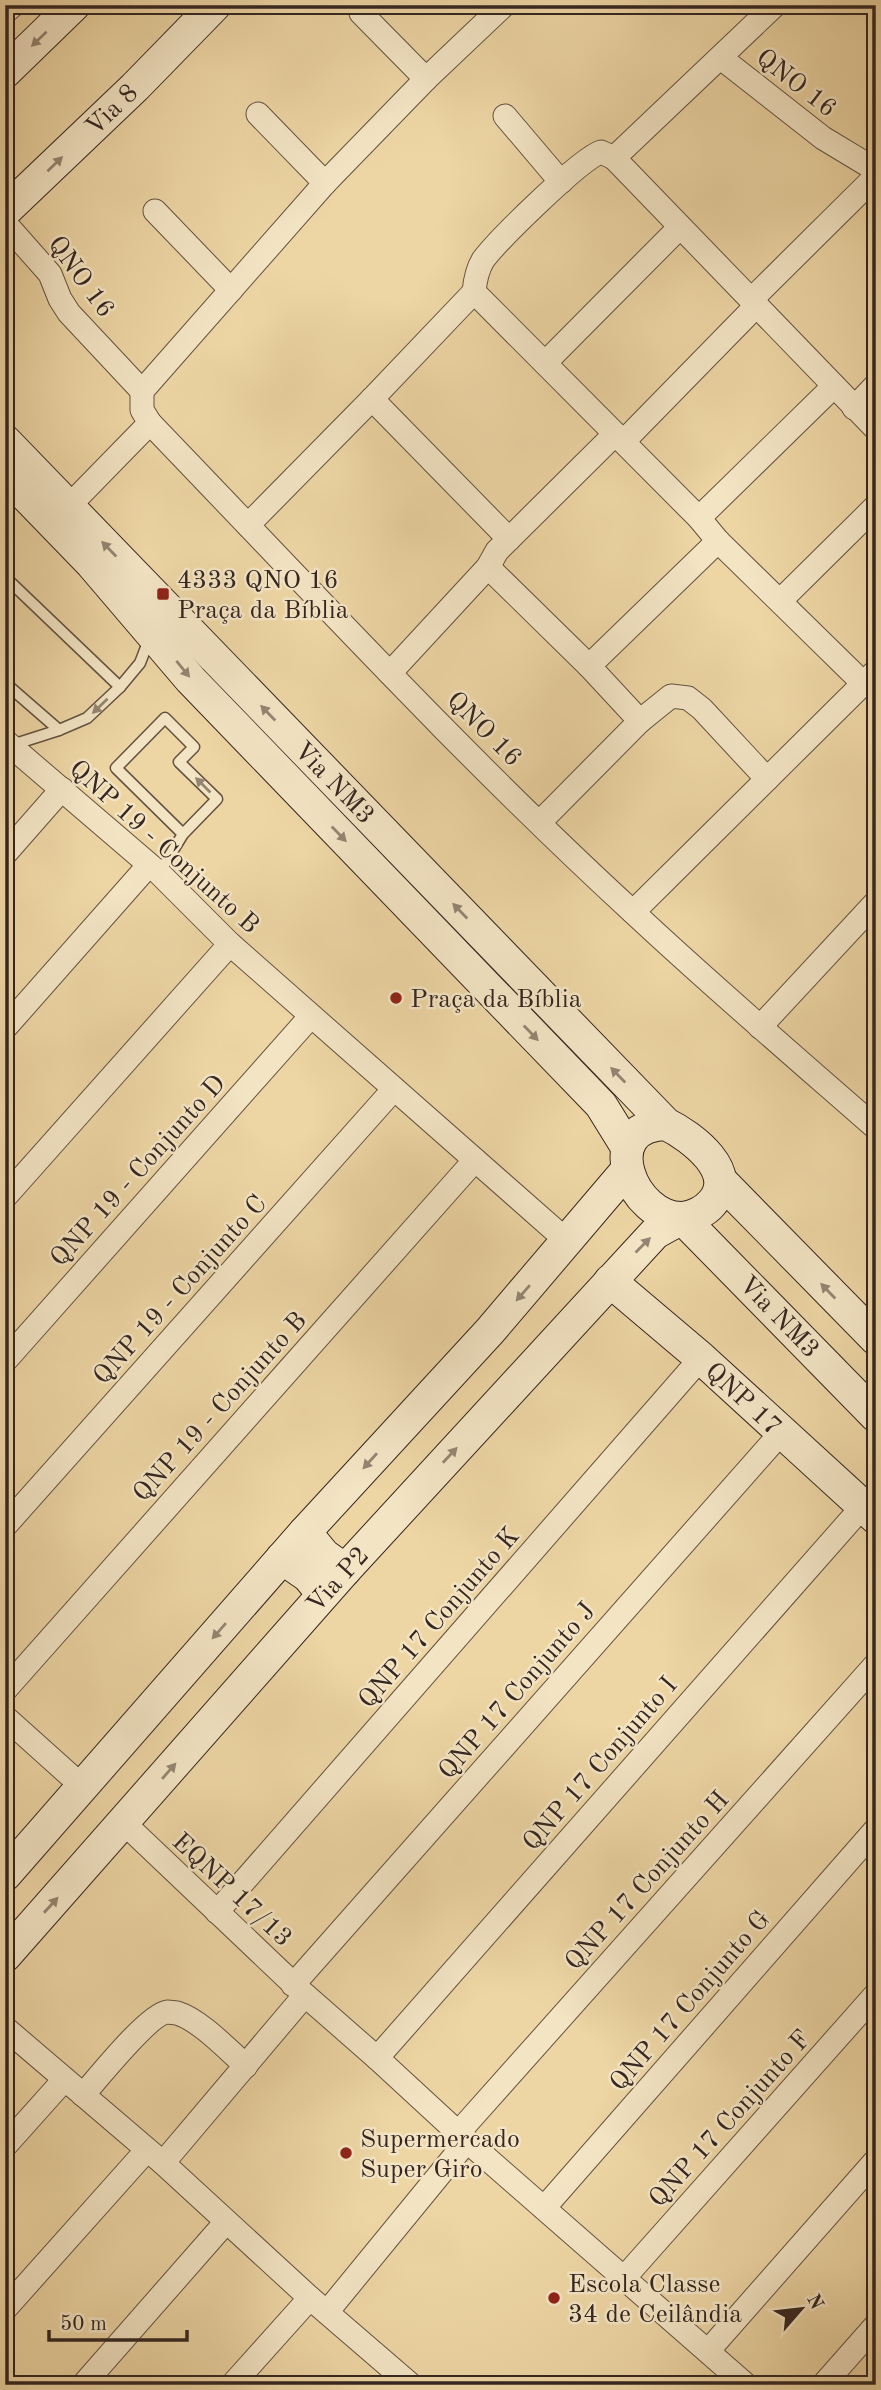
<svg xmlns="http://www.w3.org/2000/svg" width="881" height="2390" font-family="'Old Standard TT',serif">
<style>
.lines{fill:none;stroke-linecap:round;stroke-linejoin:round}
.lane-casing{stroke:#635242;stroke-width:13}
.street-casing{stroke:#635242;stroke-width:25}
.secondary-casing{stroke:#352621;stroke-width:34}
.lane{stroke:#f3e4c4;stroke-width:10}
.street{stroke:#f3e4c4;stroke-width:23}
.secondary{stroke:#f3e4c4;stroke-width:32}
.oneway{fill:#948572}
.poi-dot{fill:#8f2418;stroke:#f3e4c4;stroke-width:2.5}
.labels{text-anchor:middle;stroke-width:5;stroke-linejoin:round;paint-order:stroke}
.street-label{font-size:26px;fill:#352621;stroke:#f3e4c4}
.poi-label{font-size:26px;fill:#352621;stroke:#f3e4c4;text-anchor:start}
</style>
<rect width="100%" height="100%" fill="#edd5a4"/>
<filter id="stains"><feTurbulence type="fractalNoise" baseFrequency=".00286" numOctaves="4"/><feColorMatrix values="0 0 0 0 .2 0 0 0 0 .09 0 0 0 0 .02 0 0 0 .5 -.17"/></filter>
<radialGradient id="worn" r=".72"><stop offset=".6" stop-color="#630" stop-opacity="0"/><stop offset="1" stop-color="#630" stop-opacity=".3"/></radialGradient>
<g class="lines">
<defs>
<g id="lane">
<path d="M5,577L120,687"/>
<path d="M5,683L59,730"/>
<path d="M12,745L59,730L87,718L120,687L140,663L150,637"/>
<path d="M159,873L183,834L217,799L179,762L194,747L165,718L116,768L183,834"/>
</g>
<g id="street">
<path d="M504,5L426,79L325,183L142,391V410L150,423C309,588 465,758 634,913C713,987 795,1057 876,1128"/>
<path d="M5,12L13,5"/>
<path d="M361,13L426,79"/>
<path d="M721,58L823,138L876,170"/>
<path d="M258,114L325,183"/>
<path d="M505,116L561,182"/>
<path d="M614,158L775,5"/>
<path d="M155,211L231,290"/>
<path d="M5,223L50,274L60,299L69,313L142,391"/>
<path d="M474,292L699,518L718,541L864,684"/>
<path d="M752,299L876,176"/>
<path d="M545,363L680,227"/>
<path d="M372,399L509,539"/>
<path d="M854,408L876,385"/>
<path d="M624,441L757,305"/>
<path d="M68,507L150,423"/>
<path d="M699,518L834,386"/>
<path d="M248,525L372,399L474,292C475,281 477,270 483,260C498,240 580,159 601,152L614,158L876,429"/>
<path d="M488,567L589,666L640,721"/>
<path d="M780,601L876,506"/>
<path d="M589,666L718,541"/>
<path d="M390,673L488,567L497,551L615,434"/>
<path d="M5,741L159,873L230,944L567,1241"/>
<path d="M540,822L640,721L671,696L688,698L702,709L767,779"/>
<path d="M5,854L62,789"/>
<path d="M633,912L876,671"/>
<path d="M760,1027L876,902"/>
<path d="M5,1028L148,866"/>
<path d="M5,1197L230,944"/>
<path d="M5,1361L311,1016"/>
<path d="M5,1526L394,1089"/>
<path d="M5,1690L475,1160"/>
<path d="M5,1717L83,1787"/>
<path d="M124,1823L305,1995L377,2058L467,2141L746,2385"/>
<path d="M217,1912L701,1358"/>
<path d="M293,1985L781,1433"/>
<path d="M5,2028L163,2163L310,2298L411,2385"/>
<path d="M377,2058L863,1506"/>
<path d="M83,2095C98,2078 148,2015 167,2012C167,2012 177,2013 177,2013C200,2020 228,2050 246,2066"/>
<path d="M458,2133L876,1664"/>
<path d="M5,2146L64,2080"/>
<path d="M163,2163L305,1995"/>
<path d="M544,2208L876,1829"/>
<path d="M624,2278L876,1994"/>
<path d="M5,2309L146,2151"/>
<path d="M327,2312L467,2141"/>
<path d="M708,2351L876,2160"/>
<path d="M83,2385L226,2222"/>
<path d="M232,2385L310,2298"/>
<path d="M823,2385L876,2325"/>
</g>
<g id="secondary">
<path d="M5,72L74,5"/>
<path d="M5,211L135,87L215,5"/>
<path d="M5,441L666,1124C691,1136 741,1173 711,1204C705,1211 693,1217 683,1218C632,1220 595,1126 666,1124"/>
<path d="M5,474L92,564L191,680L601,1105L627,1147"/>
<path d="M721,1181L876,1339"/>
<path d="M610,1281L701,1358L876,1518"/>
<path d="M305,1532L324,1555L345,1570"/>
<path d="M282,1558L308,1576L323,1594"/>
<path d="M5,1875L305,1532L490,1331L627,1170"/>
<path d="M5,1956L345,1570L655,1233L682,1218L876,1416"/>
</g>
</defs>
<!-- lane casing -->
<use href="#lane" class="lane-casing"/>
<!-- street casing -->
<use href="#street" class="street-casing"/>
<!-- secondary casing -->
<use href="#secondary" class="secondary-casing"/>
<!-- lane -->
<use href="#lane" class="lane"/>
<!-- street -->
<use href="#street" class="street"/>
<!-- secondary -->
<use href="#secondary" class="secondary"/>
</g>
<!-- one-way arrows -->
<defs><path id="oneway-solid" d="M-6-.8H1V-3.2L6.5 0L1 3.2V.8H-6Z" transform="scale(1.75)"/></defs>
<g class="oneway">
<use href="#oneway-solid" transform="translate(39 39) rotate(136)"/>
<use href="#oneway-solid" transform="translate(55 164) rotate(-44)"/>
<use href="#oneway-solid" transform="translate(109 549) rotate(-134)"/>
<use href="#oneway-solid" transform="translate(183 669) rotate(51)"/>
<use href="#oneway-solid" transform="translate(100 706) rotate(136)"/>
<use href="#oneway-solid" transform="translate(268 713) rotate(-134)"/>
<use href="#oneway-solid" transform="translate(203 785) rotate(-135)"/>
<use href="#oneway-solid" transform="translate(339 834) rotate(46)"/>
<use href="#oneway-solid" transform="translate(460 911) rotate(-134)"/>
<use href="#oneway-solid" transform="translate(531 1033) rotate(46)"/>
<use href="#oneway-solid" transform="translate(618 1075) rotate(-134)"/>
<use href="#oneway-solid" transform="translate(643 1245) rotate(-45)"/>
<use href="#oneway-solid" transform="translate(828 1291) rotate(-134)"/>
<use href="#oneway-solid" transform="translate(523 1293) rotate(131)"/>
<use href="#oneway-solid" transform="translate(450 1455) rotate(-47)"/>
<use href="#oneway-solid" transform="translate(370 1461) rotate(132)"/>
<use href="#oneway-solid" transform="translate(219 1631) rotate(131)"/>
<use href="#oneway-solid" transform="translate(169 1771) rotate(-49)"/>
<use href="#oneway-solid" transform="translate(51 1905) rotate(-48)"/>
</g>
<!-- markers -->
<g class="poi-dot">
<rect x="156" y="587" width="14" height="14" rx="3.5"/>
<circle cx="396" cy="998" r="7"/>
<circle cx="346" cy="2153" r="7"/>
<circle cx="554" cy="2298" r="7"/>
</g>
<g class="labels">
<!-- street labels -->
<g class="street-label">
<text transform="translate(797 82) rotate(38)" y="9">QNO 16</text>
<text transform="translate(111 109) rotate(-44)" y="9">Via 8</text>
<text transform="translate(82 276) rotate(54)" y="9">QNO 16</text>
<text transform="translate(485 728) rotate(45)" y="9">QNO 16</text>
<text transform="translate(335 782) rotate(46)" y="9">Via NM3</text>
<text transform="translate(165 846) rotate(42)" y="9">QNP 19 - Conjunto B</text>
<text transform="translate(137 1170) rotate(-48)" y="9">QNP 19 - Conjunto D</text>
<text transform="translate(179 1289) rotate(-48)" y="9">QNP 19 - Conjunto C</text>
<text transform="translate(780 1316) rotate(46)" y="9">Via NM3</text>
<text transform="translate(744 1398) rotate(43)" y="9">QNP 17</text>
<text transform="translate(219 1406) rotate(-48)" y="9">QNP 19 - Conjunto B</text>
<text transform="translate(337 1579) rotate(-48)" y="9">Via P2</text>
<text transform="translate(438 1617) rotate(-49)" y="9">QNP 17 Conjunto K</text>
<text transform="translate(516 1690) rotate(-49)" y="9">QNP 17 Conjunto J</text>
<text transform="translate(599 1763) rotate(-49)" y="9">QNP 17 Conjunto I</text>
<text transform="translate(646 1880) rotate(-48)" y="9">QNP 17 Conjunto H</text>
<text transform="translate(233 1889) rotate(43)" y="9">EQNP 17/13</text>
<text transform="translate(689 2000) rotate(-49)" y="9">QNP 17 Conjunto G</text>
<text transform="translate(729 2118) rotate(-48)" y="9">QNP 17 Conjunto F</text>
</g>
<!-- poi labels -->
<g class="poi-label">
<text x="177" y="588">4333 QNO 16<tspan x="177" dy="30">Praça da Bíblia</tspan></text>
<text x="410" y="1007">Praça da Bíblia</text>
<text x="360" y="2147">Supermercado<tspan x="360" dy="30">Super Giro</tspan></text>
<text x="568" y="2292">Escola Classe<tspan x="568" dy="30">34 de Ceilândia</tspan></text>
</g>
</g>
<!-- margin -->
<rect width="881" height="2390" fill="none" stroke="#edd5a4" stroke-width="28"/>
<rect x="7" y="7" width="867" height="2376" fill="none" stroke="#352621" stroke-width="3.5"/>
<rect x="14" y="14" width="853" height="2362" fill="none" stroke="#352621" stroke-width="2"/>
<!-- north arrow -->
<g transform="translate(801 2309) rotate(62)" stroke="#f3e4c4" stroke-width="5" paint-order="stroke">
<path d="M0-5L12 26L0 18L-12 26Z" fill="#352621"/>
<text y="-10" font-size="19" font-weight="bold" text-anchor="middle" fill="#352621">N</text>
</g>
<!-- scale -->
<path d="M49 2330v10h138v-10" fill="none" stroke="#352621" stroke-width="3.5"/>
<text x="60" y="2330" font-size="21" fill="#352621" stroke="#f3e4c4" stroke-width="5" paint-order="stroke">50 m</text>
<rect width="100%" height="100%" filter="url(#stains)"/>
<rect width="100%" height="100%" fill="url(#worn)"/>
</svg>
